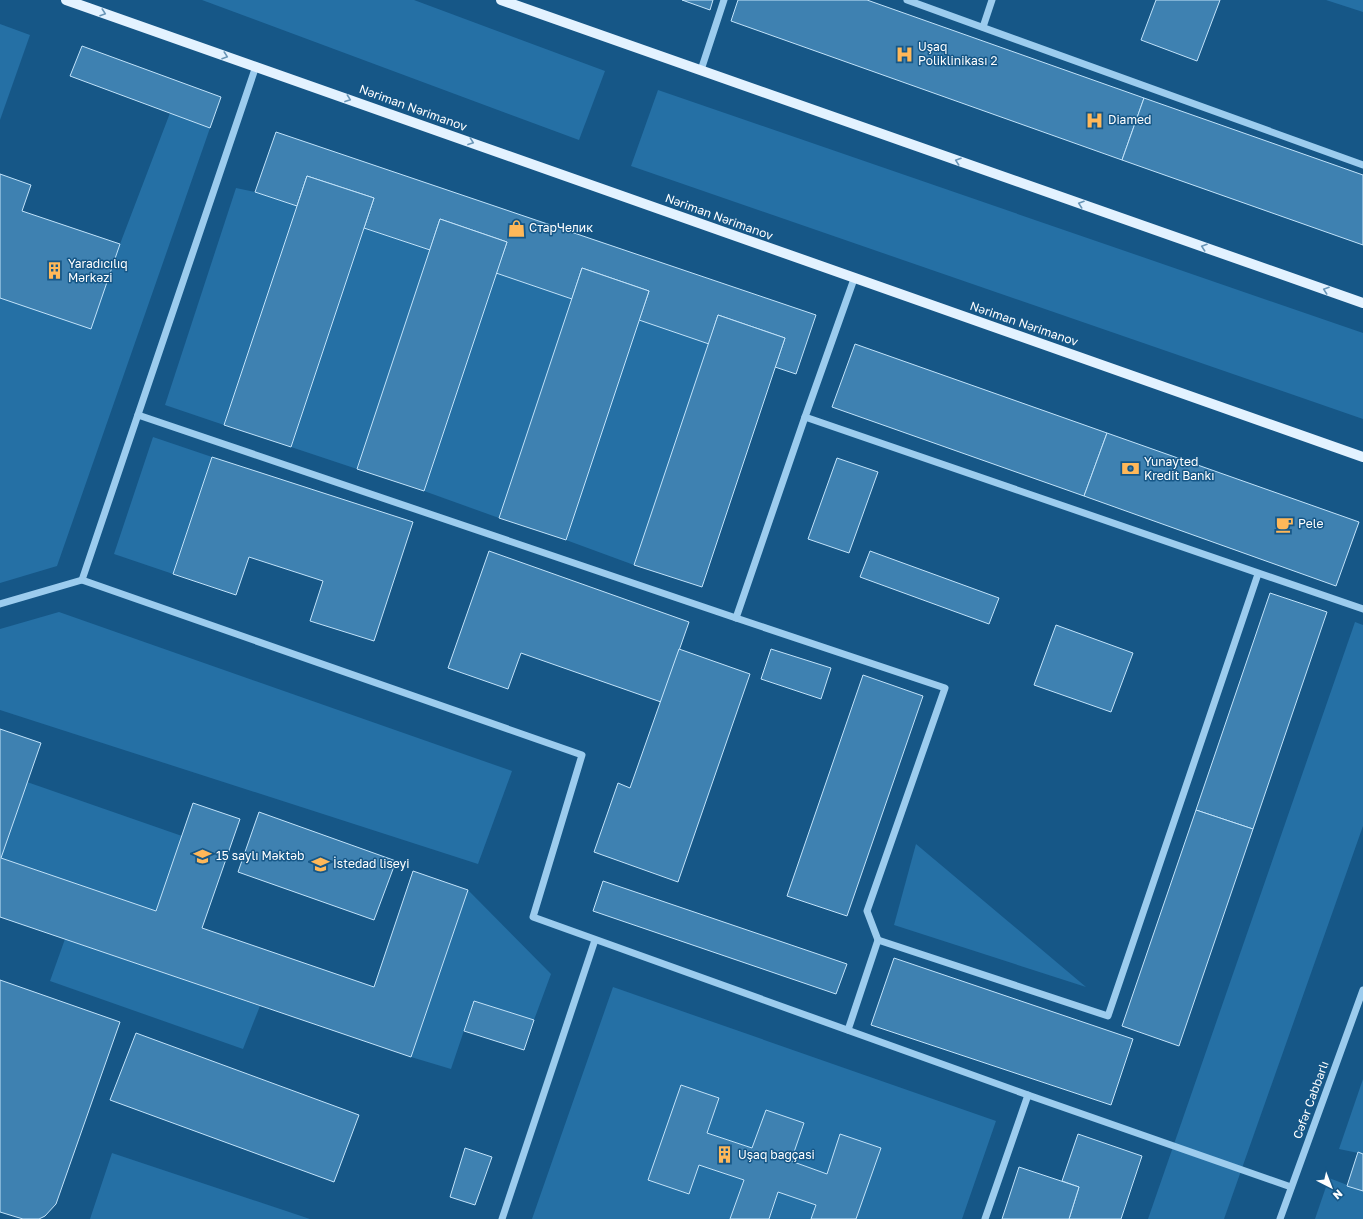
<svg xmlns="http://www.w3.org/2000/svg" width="1363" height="1219" font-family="'Golos Text',sans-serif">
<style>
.green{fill:#2570a5}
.building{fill:#3e81b1;stroke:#c2e3fa}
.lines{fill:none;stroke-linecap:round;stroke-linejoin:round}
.minor{stroke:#9cccee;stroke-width:7}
.major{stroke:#e3f2ff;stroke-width:10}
.oneway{stroke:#6895b7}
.labels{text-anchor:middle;stroke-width:3;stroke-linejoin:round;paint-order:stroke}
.poi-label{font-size:12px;fill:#fff;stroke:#165787;text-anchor:start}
.street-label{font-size:12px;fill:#fff;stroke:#165787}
</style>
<rect width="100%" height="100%" fill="#165787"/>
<!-- green -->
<g class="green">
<path d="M202,0H414L605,71L579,140Z"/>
<path d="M1326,0H1363V12Z"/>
<path d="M0,24L30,35L0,120Z"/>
<path d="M658,90L1363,333V419L631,166Z"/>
<path d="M170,113L210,128L57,566L0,583V298L120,244Z"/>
<path d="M236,188L255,192L297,206L224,425L165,405Z"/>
<path d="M364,228L430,250L357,469L291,447Z"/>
<path d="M496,273L572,299L499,518L424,491Z"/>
<path d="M639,320L709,344L634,565L566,540Z"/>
<path d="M153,437L212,457L173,574L114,554Z"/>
<path d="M59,612L512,771L478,864L0,710V629Z"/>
<path d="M1355,622L1363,625V826L1224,1219H1148Z"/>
<path d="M27,782L182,836L156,911L1,858Z"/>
<path d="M916,844L1086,987L894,925Z"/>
<path d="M468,890L551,974L534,1020L474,1001L451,1069L411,1057Z"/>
<path d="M65,939L260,1006L243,1049L50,981Z"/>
<path d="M613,987L996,1121L962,1219H856L840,1134L827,1174L791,1161L804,1123L766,1110L752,1148L707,1133L719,1098L682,1085L648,1180L688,1194L699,1165L744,1180L730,1219H532Z"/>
<path d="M1363,1079V1154L1339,1149Z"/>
<path d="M112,1153L310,1219H90Z"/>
<path d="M1329,1178L1363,1191V1219H1315Z"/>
<path d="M778,1192L816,1205L811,1219H769Z"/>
</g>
<!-- building -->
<g class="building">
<path d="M682,0H713L710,10Z"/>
<path d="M738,0H867L1144,98L1122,160L731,21Z"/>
<path d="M1156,0H1220L1197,61L1141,40Z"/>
<path d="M82,46L221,97L210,128L70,76Z"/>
<path d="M1144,98L1363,175V245L1122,160Z"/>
<path d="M276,132L816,315L796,374L775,367L785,338L718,315L709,344L639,320L649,291L582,268L572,299L496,273L507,242L440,219L430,250L364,228L374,198L307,176L297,206L255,192Z"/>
<path d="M0,174L31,185L22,211L120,244L91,329L0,298Z"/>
<path d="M307,176L374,198L291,447L224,425Z"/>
<path d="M440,219L507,242L424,491L357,469Z"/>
<path d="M582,268L649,291L566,540L499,518Z"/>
<path d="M718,315L785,338L702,587L634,565Z"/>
<path d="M855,344L1107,433L1084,496L832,407Z"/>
<path d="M1107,433L1359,522L1336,586L1084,496Z"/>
<path d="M212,457L413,522L374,641L310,621L323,581L249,557L236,595L173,574Z"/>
<path d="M837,458L878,472L849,553L808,539Z"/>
<path d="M489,551L689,622L661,702L521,653L508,689L448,668Z"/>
<path d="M870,551L999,598L989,624L860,577Z"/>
<path d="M1270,593L1327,612L1253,829L1196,810Z"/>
<path d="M1056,625L1133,653L1111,712L1034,685Z"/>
<path d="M679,649L750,674L678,882L594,852L618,783L630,788Z"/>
<path d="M771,649L831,668L821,699L761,679Z"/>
<path d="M863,675L923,696L847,916L787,896Z"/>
<path d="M0,729L41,743L1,858L156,911L193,803L240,819L202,928L374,987L413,871L468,890L411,1057L0,917Z"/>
<path d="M1196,810L1253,829L1179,1046L1122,1026Z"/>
<path d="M259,812L396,861L374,920L238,872Z"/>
<path d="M603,881L847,964L836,994L593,911Z"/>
<path d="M894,958L1133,1039L1111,1105L871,1025Z"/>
<path d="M0,980L120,1022L56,1204L45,1216L39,1219H23L0,1212Z"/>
<path d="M474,1001L534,1020L524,1050L464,1031Z"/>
<path d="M136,1033L359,1115L334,1182L110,1100Z"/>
<path d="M681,1085L719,1098L707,1133L752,1148L766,1110L804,1123L791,1161L827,1174L840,1134L881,1148L856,1219H811L816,1205L778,1192L769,1219H730L744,1180L699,1165L689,1194L648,1180Z"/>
<path d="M1078,1134L1142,1156L1121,1219H1069L1079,1187L1062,1181Z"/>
<path d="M465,1148L492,1157L475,1205L450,1197Z"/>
<path d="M1358,1152L1363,1154V1191L1347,1186Z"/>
<path d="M1019,1167L1079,1187L1069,1219H1002Z"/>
</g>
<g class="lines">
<!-- minor -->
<g class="minor">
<path d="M907,0L1363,165"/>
<path d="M983,27L992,0"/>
<path d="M256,66L82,580L582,755L533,917L1028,1095L1291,1187"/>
<path d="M701,70L724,0"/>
<path d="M854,279L805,417L1363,609"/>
<path d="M138,415L736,618"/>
<path d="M805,417L736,618L945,688L867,911L878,940"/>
<path d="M0,604L82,580"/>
<path d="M848,1030L878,940L1108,1016L1258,574"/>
<path d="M502,1219L595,940"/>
<path d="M985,1219L1028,1095"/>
<path d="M1280,1219L1363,990"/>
</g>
<!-- major -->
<g class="major">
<path d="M66,0L1363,457"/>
<path d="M501,0L1363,303"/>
</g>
</g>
<!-- one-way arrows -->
<defs><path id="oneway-chevron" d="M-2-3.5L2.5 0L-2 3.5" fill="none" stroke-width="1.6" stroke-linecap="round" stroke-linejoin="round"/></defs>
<g class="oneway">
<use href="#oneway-chevron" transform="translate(103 13) rotate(19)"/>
<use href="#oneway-chevron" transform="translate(225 56) rotate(19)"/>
<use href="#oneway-chevron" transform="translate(348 99) rotate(20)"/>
<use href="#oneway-chevron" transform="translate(471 142) rotate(20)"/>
<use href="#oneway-chevron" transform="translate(958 161) rotate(-161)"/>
<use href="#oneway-chevron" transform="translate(1081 204) rotate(-161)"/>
<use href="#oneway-chevron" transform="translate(1204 247) rotate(-161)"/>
<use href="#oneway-chevron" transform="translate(1326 290) rotate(-161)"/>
</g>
<!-- icons -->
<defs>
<symbol id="hospital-bare" viewBox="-9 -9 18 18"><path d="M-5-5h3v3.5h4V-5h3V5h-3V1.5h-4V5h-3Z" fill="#ffb859" stroke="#165787" stroke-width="2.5" paint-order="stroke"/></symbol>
<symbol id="shop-bare" viewBox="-9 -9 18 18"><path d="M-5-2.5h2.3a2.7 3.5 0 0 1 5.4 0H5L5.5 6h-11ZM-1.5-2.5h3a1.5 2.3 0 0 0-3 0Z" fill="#ffb859" stroke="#165787" stroke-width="2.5" paint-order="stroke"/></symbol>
<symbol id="building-bare" viewBox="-9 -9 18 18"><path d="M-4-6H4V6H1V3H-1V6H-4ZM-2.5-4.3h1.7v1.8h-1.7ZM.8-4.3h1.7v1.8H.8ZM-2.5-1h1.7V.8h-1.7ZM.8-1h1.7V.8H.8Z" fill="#ffb859" stroke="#165787" stroke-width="2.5" paint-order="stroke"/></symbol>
<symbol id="bank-bare" viewBox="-9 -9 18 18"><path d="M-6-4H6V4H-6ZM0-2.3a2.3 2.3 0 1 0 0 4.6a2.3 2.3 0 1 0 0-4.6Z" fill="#ffb859" stroke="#165787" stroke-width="2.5" paint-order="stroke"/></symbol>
<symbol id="cafe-bare" viewBox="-9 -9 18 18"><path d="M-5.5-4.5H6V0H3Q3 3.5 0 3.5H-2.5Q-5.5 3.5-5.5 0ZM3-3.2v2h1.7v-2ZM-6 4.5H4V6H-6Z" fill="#ffb859" stroke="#165787" stroke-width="2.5" paint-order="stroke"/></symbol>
<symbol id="school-bare" viewBox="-9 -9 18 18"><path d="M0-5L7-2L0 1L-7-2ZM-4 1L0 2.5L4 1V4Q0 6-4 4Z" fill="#ffb859" stroke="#165787" stroke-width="2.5" paint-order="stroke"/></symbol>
</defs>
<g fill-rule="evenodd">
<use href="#hospital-bare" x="892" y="42" width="25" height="25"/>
<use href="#hospital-bare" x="1082" y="108" width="25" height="25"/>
<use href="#shop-bare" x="504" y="216" width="25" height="25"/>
<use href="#building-bare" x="42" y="258" width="25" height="25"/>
<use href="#bank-bare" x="1118" y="456" width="25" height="25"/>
<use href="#cafe-bare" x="1272" y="512" width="25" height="25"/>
<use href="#school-bare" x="190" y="844" width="25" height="25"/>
<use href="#school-bare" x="308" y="852" width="25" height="25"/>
<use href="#building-bare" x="712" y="1142" width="25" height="25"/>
</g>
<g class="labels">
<!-- poi labels -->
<g class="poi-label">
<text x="918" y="51">Uşaq<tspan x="918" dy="14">Poliklinikası 2</tspan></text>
<text x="1108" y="124">Diamed</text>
<text x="529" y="232">СтарЧелик</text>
<text x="68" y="268">Yaradıcılıq<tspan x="68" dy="14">Mərkəzi</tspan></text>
<text x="1144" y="466">Yunayted<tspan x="1144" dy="14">Kredit Bankı</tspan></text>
<text x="1298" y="528">Pele</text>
<text x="216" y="860">15 saylı Məktəb</text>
<text x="333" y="868">İstedad liseyi</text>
<text x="738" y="1159">Uşaq bağçasi</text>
</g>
<!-- street labels -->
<g class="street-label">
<text transform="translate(413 108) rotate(20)" y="4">Nəriman Nərimanov</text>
<text transform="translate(719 217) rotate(20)" y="4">Nəriman Nərimanov</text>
<text transform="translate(1024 324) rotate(19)" y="4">Nəriman Nərimanov</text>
<text transform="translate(1311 1100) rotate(-70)" y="4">Cəfər Cabbarlı</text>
</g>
</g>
<!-- north arrow -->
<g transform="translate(1331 1187) rotate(138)" stroke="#165787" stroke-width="3" paint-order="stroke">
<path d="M0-3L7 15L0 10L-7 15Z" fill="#ffffff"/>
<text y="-6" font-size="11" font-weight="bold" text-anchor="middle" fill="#ffffff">N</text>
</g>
</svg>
